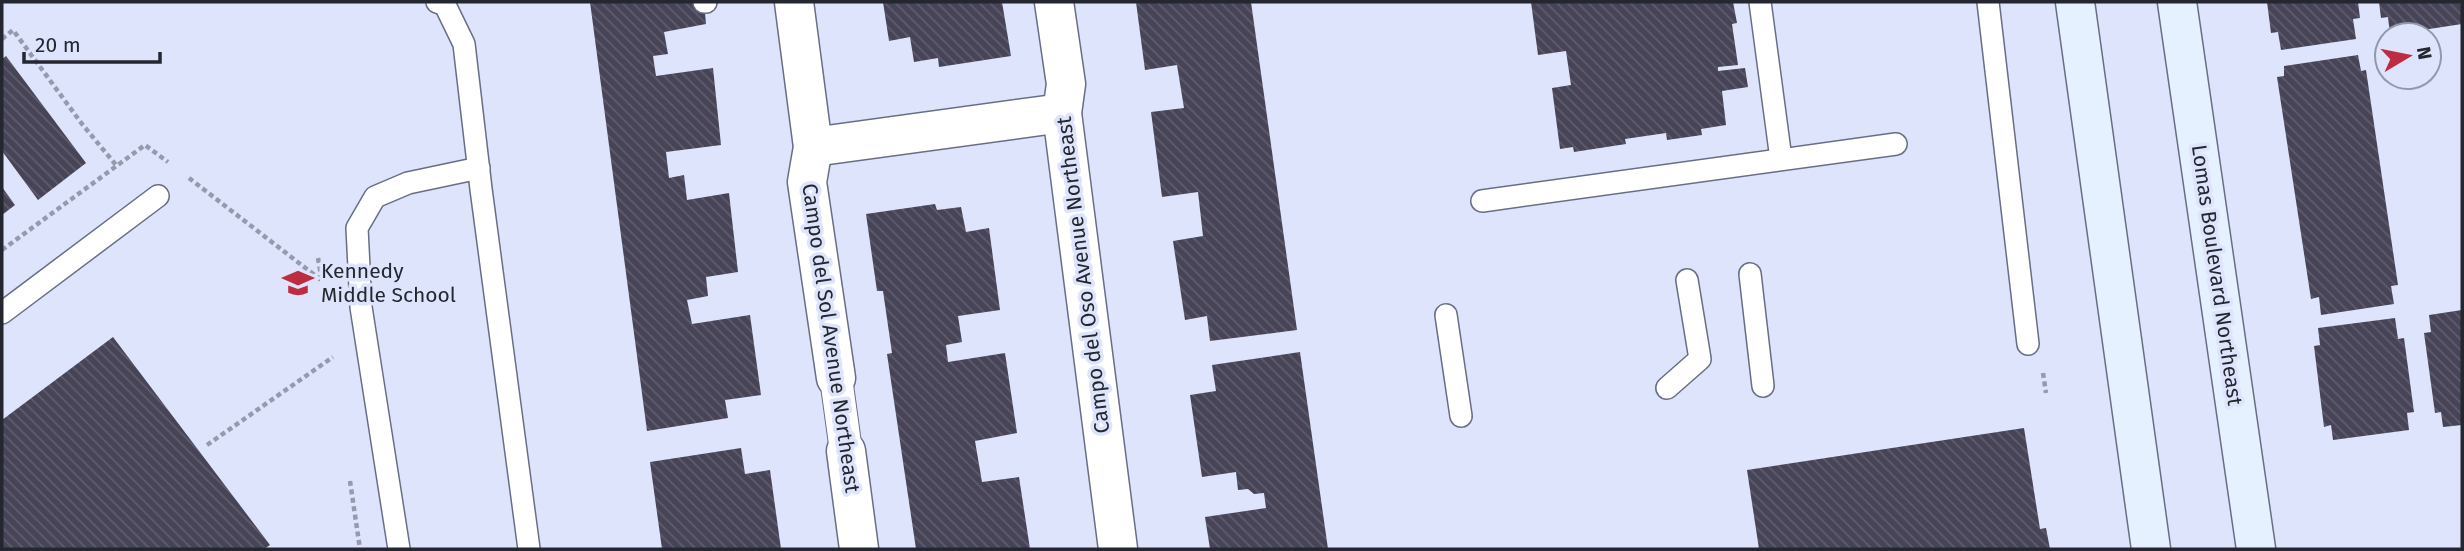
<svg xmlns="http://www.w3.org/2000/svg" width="2464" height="551" font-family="'Fira Sans',sans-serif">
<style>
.building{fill:url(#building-back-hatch)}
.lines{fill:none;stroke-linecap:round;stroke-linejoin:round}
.service-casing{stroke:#686e83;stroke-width:24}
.pedestrian-casing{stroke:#686e83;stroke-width:34}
.minor-casing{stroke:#686e83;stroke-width:41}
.secondary-casing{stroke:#686e83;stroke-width:41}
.path{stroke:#959bad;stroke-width:4.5;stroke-dasharray:5 3.5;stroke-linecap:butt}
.service{stroke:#fff;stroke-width:21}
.pedestrian{stroke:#fff;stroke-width:32}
.minor{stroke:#fff;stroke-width:38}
.secondary{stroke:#e5f1fe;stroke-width:38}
.labels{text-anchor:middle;stroke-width:7;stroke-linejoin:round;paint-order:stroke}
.poi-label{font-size:21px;fill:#24272f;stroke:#dde4fc;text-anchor:start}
.street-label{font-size:21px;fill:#24272f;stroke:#dde4fc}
</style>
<defs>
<pattern id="building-back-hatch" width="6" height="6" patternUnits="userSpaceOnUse" patternTransform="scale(1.75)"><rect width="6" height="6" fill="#484458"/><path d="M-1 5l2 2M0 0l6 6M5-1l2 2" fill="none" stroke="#5f5c6d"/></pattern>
</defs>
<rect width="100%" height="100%" fill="#dde4fc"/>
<!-- building -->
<g class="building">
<path d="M590,2H704L706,24L664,32L668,54L653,56L656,76L713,68L721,145L666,152L669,178L684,175L687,200L729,193L738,272L706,277L708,296L687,300L692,324L750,315L761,395L725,400L728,418L647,431Z"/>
<path d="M883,2H1002L1011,56L939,67L938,58L914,62L910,37L889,41Z"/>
<path d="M1136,2H1251L1297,330L1210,341L1207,316L1185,320L1173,241L1203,236L1198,192L1162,197L1151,112L1184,108L1177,65L1145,70Z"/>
<path d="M1531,2H1733L1737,23L1732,24L1738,65L1718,67V71L1745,68L1748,87L1722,91L1726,125L1701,129L1702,135L1667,140L1666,133L1625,139L1626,144L1574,152L1573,147L1560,149L1552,88L1571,85L1566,51L1538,55Z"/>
<path d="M2267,2H2358L2360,18L2353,19L2356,39L2281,50L2278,32L2271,33Z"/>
<path d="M2379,2H2462V24L2390,35L2388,17L2381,18Z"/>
<path d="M2358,55L2361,71L2366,70L2398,285L2391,286L2394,304L2321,315L2319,297L2311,299L2277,77L2284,76V66Z"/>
<path d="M6,56L86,163L38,200L2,151V59Z"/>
<path d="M2,187L15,205L2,215Z"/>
<path d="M935,204L937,210L961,207L966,232L989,228L1000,310L958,316L962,342L946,345L948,362L1005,353L1017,433L975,441L982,482L1019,477L1030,549H916L887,354L892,353L883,291H877L866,214Z"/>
<path d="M2462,310V425L2443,427L2441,412L2435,413L2424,333L2431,332L2429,315Z"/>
<path d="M2395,318L2398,339L2404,338L2414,412L2407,413L2409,430L2333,440L2331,425L2324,427L2314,346L2320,345L2318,328Z"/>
<path d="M113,337L270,545L264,549H2V420Z"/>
<path d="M1300,352L1328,549H1210L1205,517L1266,508L1264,493L1254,494L1248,489L1238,490L1236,472L1202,477L1190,395L1216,391L1212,365Z"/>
<path d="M2024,428L2040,529L2046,528L2050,549H1759L1747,470Z"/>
<path d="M741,448L745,474L770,470L781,549H662L650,462Z"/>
</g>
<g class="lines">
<defs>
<g id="service">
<path d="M437,2L445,5L464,44L481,189L529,549"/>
<path d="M704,2H706"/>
<path d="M1760,2L1781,159"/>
<path d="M1988,2L2028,344"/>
<path d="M1482,201L1896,144"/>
<path d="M1750,274L1763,386"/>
<path d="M2,313L158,196"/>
<path d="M1446,315L1461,416"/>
<path d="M1667,388L1700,359L1687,280"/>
<path d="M399,549L361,307L357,228L375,197L408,183L479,168"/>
</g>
<path id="pedestrian" d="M836,378L846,451"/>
<g id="minor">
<path d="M794,2L813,147L807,182L836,378"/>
<path d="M1054,2L1066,84L1062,113L1118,549"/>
<path d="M813,147L1062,113"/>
<path d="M846,451L859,549"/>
</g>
<g id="secondary">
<path d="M2075,2L2151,549"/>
<path d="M2177,2L2256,549"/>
</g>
</defs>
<!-- service casing -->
<use href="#service" class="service-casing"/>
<!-- pedestrian casing -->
<use href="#pedestrian" class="pedestrian-casing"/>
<!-- minor casing -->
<use href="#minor" class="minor-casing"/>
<!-- secondary casing -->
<use href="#secondary" class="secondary-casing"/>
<!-- path -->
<g class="path">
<path d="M2,39L13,30L82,124L116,165"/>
<path d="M189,178L321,280"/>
<path d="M2,250L145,145L168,162"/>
<path d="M318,258L322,281"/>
<path d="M2043,373L2046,393"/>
<path d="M207,445L333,357"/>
<path d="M350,481L360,549"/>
</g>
<!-- service -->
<use href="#service" class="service"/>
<!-- pedestrian -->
<use href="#pedestrian" class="pedestrian"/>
<!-- minor -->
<use href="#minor" class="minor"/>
<!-- secondary -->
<use href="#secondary" class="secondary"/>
</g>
<!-- icons -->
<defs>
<symbol id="school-bare" viewBox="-9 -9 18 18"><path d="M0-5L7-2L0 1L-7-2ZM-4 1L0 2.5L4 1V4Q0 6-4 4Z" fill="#bd2d41" stroke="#dde4fc" stroke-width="2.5" paint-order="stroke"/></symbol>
</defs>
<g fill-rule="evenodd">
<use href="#school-bare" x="276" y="261" width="44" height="44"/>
</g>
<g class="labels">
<!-- poi labels -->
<g class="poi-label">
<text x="321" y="278">Kennedy<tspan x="321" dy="24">Middle School</tspan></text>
</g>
<!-- street labels -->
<g class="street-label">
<text transform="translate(1083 275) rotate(-97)" y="7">Campo del Oso Avenue Northeast</text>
<text transform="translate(2217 275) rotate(82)" y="7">Lomas Boulevard Northeast</text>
<text transform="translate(831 338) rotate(82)" y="7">Campo del Sol Avenue Northeast</text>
</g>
</g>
<!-- border -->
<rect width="2464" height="551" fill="none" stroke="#24272f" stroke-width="7"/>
<!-- north arrow -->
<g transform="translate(2408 56) rotate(80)"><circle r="33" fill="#dde4fc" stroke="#9398aa" stroke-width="2"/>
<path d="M0-5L12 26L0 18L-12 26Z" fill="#bd2d41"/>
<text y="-10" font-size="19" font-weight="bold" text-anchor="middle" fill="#24272f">N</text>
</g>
<!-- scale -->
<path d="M24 52v10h136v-10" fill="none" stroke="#24272f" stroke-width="3.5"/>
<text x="35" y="52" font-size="21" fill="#24272f" stroke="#dde4fc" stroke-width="5" paint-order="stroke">20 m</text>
</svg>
